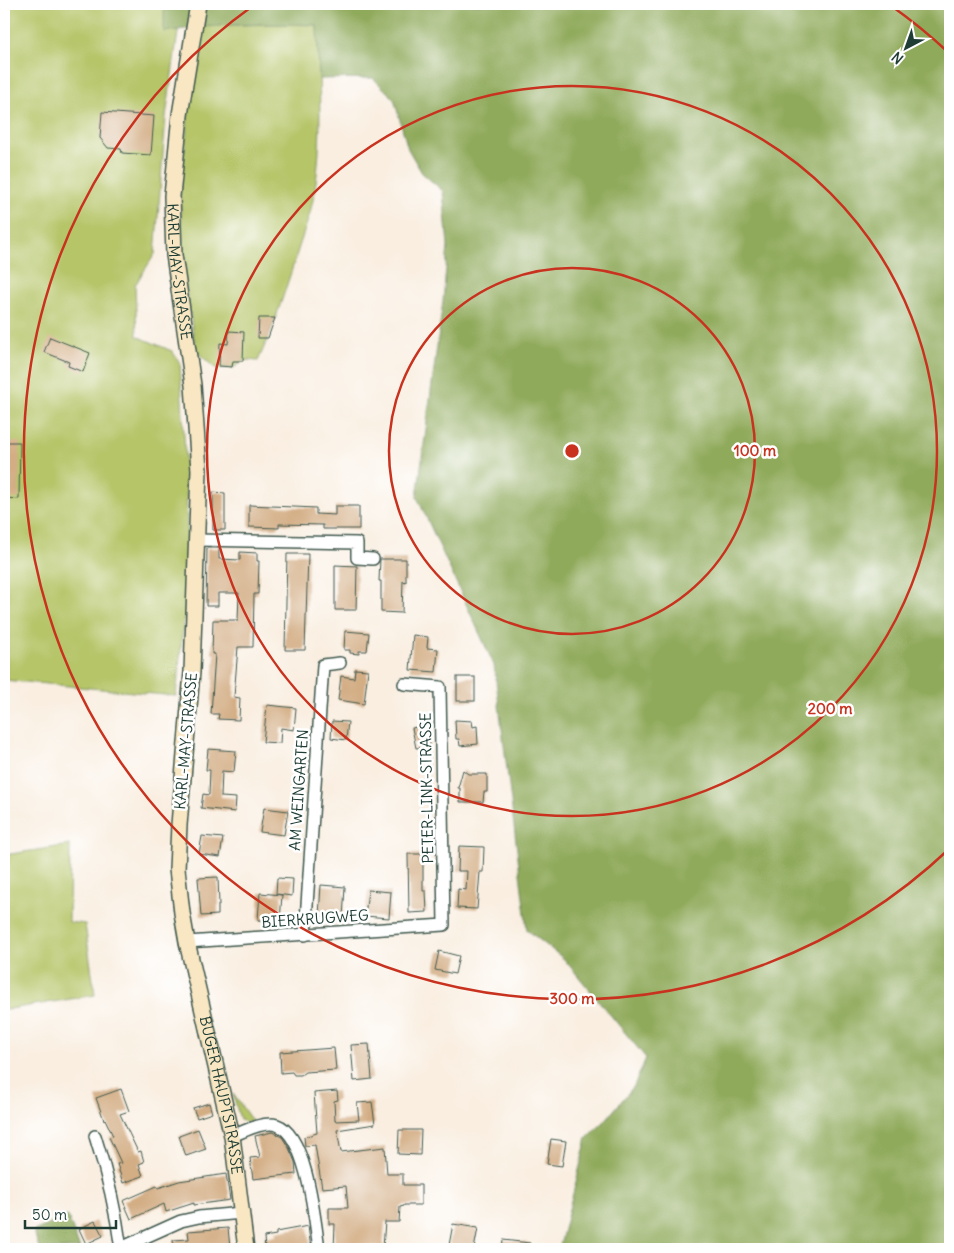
<svg xmlns="http://www.w3.org/2000/svg" width="954" height="1253" font-family="Delius,sans-serif">
<style>
.green{fill:#b5c567;stroke:#6a814e}
.forest{fill:#90aa5c;stroke:#587448}
.building{fill:#d3ad84}
.lines{fill:none;stroke-linecap:round;stroke-linejoin:round}
.street-casing{stroke:#40584e;stroke-width:14}
.secondary-casing{stroke:#40584e;stroke-width:18}
.street{stroke:#fff;stroke-width:11}
.secondary{stroke:#f9e7c3;stroke-width:15}
.ring{fill:none;stroke:#c8321e;stroke-width:2.5}
.labels{text-anchor:middle;stroke-width:5;stroke-linejoin:round;paint-order:stroke}
.street-label{font-size:15px;fill:#1f3d34;stroke:#fff}
.centre{fill:#c8321e;stroke:#fff;stroke-width:2.5}
.ring-label{font-size:15px;text-anchor:middle;font-weight:bold;fill:#c8321e;stroke:#fff;stroke-width:5;stroke-linejoin:round;paint-order:stroke}
</style>
<rect width="100%" height="100%" fill="#fff"/>
<filter id="ink" filterUnits="userSpaceOnUse"><feTurbulence type="fractalNoise" baseFrequency=".02" numOctaves="2"/><feDisplacementMap in="SourceGraphic" scale="10" xChannelSelector="R" yChannelSelector="G"/><feConvolveMatrix kernelMatrix="1 2 1 2 8 2 1 2 1" color-interpolation-filters="sRGB"/></filter>
<filter id="wash" filterUnits="userSpaceOnUse"><feTurbulence type="fractalNoise" baseFrequency=".0096" numOctaves="4" result="noise"/><feDisplacementMap in="SourceGraphic" scale="20" xChannelSelector="R" yChannelSelector="G"/><feGaussianBlur stdDeviation="1.12" result="paint"/><feColorMatrix in="noise" values="0 0 0 0 0 0 0 0 0 0 0 0 0 0 0 0 0 1.4 0 .05"/><feComposite in="paint" operator="in"/></filter>
<g filter="url(#wash)">
<rect width="100%" height="100%" fill="#f9eee0"/>
<!-- green -->
<g class="green">
<path d="M4,4H182L166,116L155,254L135,285L137,336L172,351L180,363L186,471L188,581L176,696L4,680Z"/>
<path d="M281,24L317,25C319,82 324,144 313,200C310,216 304,231 299,247C287,285 275,324 258,361L246,360L233,368H215L197,352L195,345L185,282L180,196L190,95L202,26Z"/>
<path d="M70,845L69,922L85,924L95,995L4,1010V855Z"/>
<path d="M233,1094L252,1121L247,1122L240,1120Z"/>
</g>
<!-- forest -->
<g class="forest">
<path d="M164,4H950V1249H559L587,1138L604,1122L634,1086L646,1058L564,959L527,930L494,665L417,497L443,301L448,246L443,191L422,173L408,149L394,99L373,78L319,79L317,25C265,23 215,24 164,32Z"/>
<path d="M68,1216L80,1249H39L34,1231Z"/>
</g>
<g id="blocks">
<!-- building -->
<g class="building">
<path d="M102,112L154,116L151,155L122,153L121,149L108,148L100,138Z"/>
<path d="M259,318H275L268,338H258Z"/>
<path d="M229,331L244,332L243,361H233L232,367L219,366L220,343L228,344Z"/>
<path d="M50,337L90,353L83,372L68,366L69,362L44,352Z"/>
<path d="M4,442H20L19,499L4,498Z"/>
<path d="M213,492L225,493V530H213Z"/>
<path d="M249,505L316,508V514L335,515V506H359V529H323V525L279,524V528L249,527Z"/>
<path d="M207,548H219V559L240,560V552L257,553V561H259L258,594H254L253,647H238L234,697L240,698L239,720L218,719L219,714H211L215,654H212L213,620H238L239,593H218V606H206Z"/>
<path d="M287,554H308L305,650H285Z"/>
<path d="M380,559H406V582L403,581L402,613L381,612V581H379Z"/>
<path d="M335,565L357,566L356,610H335Z"/>
<path d="M345,631L369,633L367,651H359V654L350,653V650H344Z"/>
<path d="M413,635L428,637L427,648L438,649L436,672L410,670Z"/>
<path d="M355,669L368,670L364,704L338,700L341,676L354,678Z"/>
<rect x="457" y="677" width="18" height="24"/>
<path d="M267,705L296,708L294,730L281,728L280,743L263,742Z"/>
<path d="M455,720L472,721L473,727L477,726L478,744L460,746L459,739H456Z"/>
<path d="M332,721L348,722L346,740L331,738Z"/>
<path d="M427,725L430,746L416,748L412,728Z"/>
<path d="M208,749L236,751L234,772L222,771L221,797L236,798L235,812L201,808L203,794L209,795L210,770H206Z"/>
<path d="M463,770L468,774H487V792H484L483,802H460V788H458Z"/>
<path d="M264,808L288,811L284,835L260,832Z"/>
<path d="M202,836L223,838L220,857L199,854Z"/>
<path d="M459,846L484,847L483,872H480L477,909L457,908L458,889L466,890L467,871H458Z"/>
<path d="M408,854H423V891H426L427,912L409,913Z"/>
<path d="M218,877L219,905H218V915L201,916L198,878Z"/>
<path d="M277,878L293,879L292,896L276,894Z"/>
<path d="M321,885L345,887L343,918L319,916Z"/>
<path d="M368,890L391,892L389,918L365,916Z"/>
<path d="M260,893L282,895L280,921L258,920Z"/>
<path d="M439,951L459,956L455,974L435,970Z"/>
<path d="M369,1044L372,1079L354,1081L351,1045Z"/>
<path d="M334,1048L336,1070L305,1072L301,1075H294L292,1072L281,1073L280,1052Z"/>
<path d="M121,1089L129,1111L120,1114L138,1152L141,1151L144,1162L139,1164L143,1176L123,1183L117,1164L121,1163L109,1137L113,1136L105,1119L104,1120L96,1098Z"/>
<path d="M337,1091L338,1100L334,1101L335,1121L359,1120L357,1103L372,1102L375,1124L337,1130L341,1152L385,1147L387,1174H403V1185H421V1205H404V1206L400,1207L399,1222H385L383,1247L359,1245V1249H334L335,1224H329V1208H348L346,1186L322,1188L315,1145L305,1146L304,1137L317,1133L314,1093Z"/>
<path d="M209,1103L212,1113L197,1118L193,1108Z"/>
<path d="M198,1129L206,1149L186,1156L179,1136Z"/>
<path d="M399,1130H421L420,1155L398,1154Z"/>
<path d="M272,1132L282,1137L289,1148L295,1162L296,1174L253,1179L250,1158L260,1157L255,1136Z"/>
<path d="M551,1139L566,1141L562,1166L547,1164Z"/>
<path d="M226,1174L230,1200L194,1205V1203L166,1212L164,1204L131,1219L123,1201L157,1186L158,1188L179,1181Z"/>
<path d="M95,1221L103,1236L86,1244L79,1229Z"/>
<path d="M453,1224L478,1228L474,1249L449,1245Z"/>
<path d="M308,1226L311,1249H265L264,1237L276,1235V1232Z"/>
<path d="M228,1228L230,1248L174,1249L173,1240L189,1239L188,1231Z"/>
<path d="M503,1240L530,1243V1249H502Z"/>
</g>
</g>
</g>
<g filter="url(#ink)">
<use href="#blocks" fill-opacity="0" stroke="#40584e" stroke-width="1"/>
<g class="lines">
<defs>
<g id="street">
<path d="M197,540L357,543V558L373,559"/>
<path d="M305,935L323,665L340,663"/>
<path d="M187,942L444,925L440,687L404,684"/>
<path d="M95,1136C107,1173 116,1211 121,1249"/>
<path d="M232,1136C245,1131 263,1121 277,1125C307,1135 315,1221 319,1249"/>
<path d="M121,1248L181,1221L199,1217L242,1213"/>
</g>
<g id="secondary">
<path id="s1" d="M198,4L180,115L172,196L174,255L193,385L199,470L192,672L179,825L177,869L182,913L187,942L232,1136L246,1249"/>
</g>
</defs>
<!-- street casing -->
<use href="#street" class="street-casing"/>
<!-- secondary casing -->
<use href="#secondary" class="secondary-casing"/>
<!-- street -->
<use href="#street" class="street"/>
<!-- secondary -->
<use href="#secondary" class="secondary"/>
</g>
</g>
<!-- distance rings -->
<g class="ring">
<circle cx="572" cy="451" r="183"/>
<circle cx="572" cy="451" r="365"/>
<path d="M949 849A548 548 0 1 1 254 5M890 5A548 548 0 0 1 949 53"/>
</g>
<g class="labels">
<!-- street labels -->
<g class="street-label">
<text dy="5" stroke="none"><textPath href="#s1" startOffset="270">KARL-MAY-STRASSE</textPath></text>
<text transform="translate(186 741) rotate(-85)" y="5">KARL-MAY-STRASSE</text>
<text transform="translate(427 788) rotate(-91)" y="5">PETER-LINK-STRASSE</text>
<text transform="translate(299 790) rotate(-86)" y="5">AM WEINGARTEN</text>
<text transform="translate(315 919) rotate(-4)" y="5">BIERKRUGWEG</text>
<text dy="5" stroke="none"><textPath href="#s1" startOffset="1100">BUGER HAUPTSTRASSE</textPath></text>
</g>
</g>
<circle cx="572" cy="451" r="8" class="centre"/>
<g class="ring-label">
<text x="755" y="456">100 m</text>
<text x="830" y="714">200 m</text>
<text x="572" y="1004">300 m</text>
</g>
<!-- margin -->
<rect width="954" height="1253" fill="none" stroke="#fff" stroke-width="20"/>
<!-- north arrow -->
<g transform="translate(906 48) rotate(221)" stroke="#ffffff" stroke-width="4" paint-order="stroke">
<path d="M0-4L9 19L0 12L-9 19Z" fill="#1f3d34"/>
<text y="-8" font-size="14" font-weight="bold" text-anchor="middle" fill="#1f3d34">N</text>
</g>
<!-- scale -->
<path d="M25 1220v8h91v-8" fill="none" stroke="#1f3d34" stroke-width="2.5"/>
<text x="32" y="1220" font-size="15" fill="#1f3d34" stroke="#ffffff" stroke-width="4" paint-order="stroke">50 m</text>
</svg>
